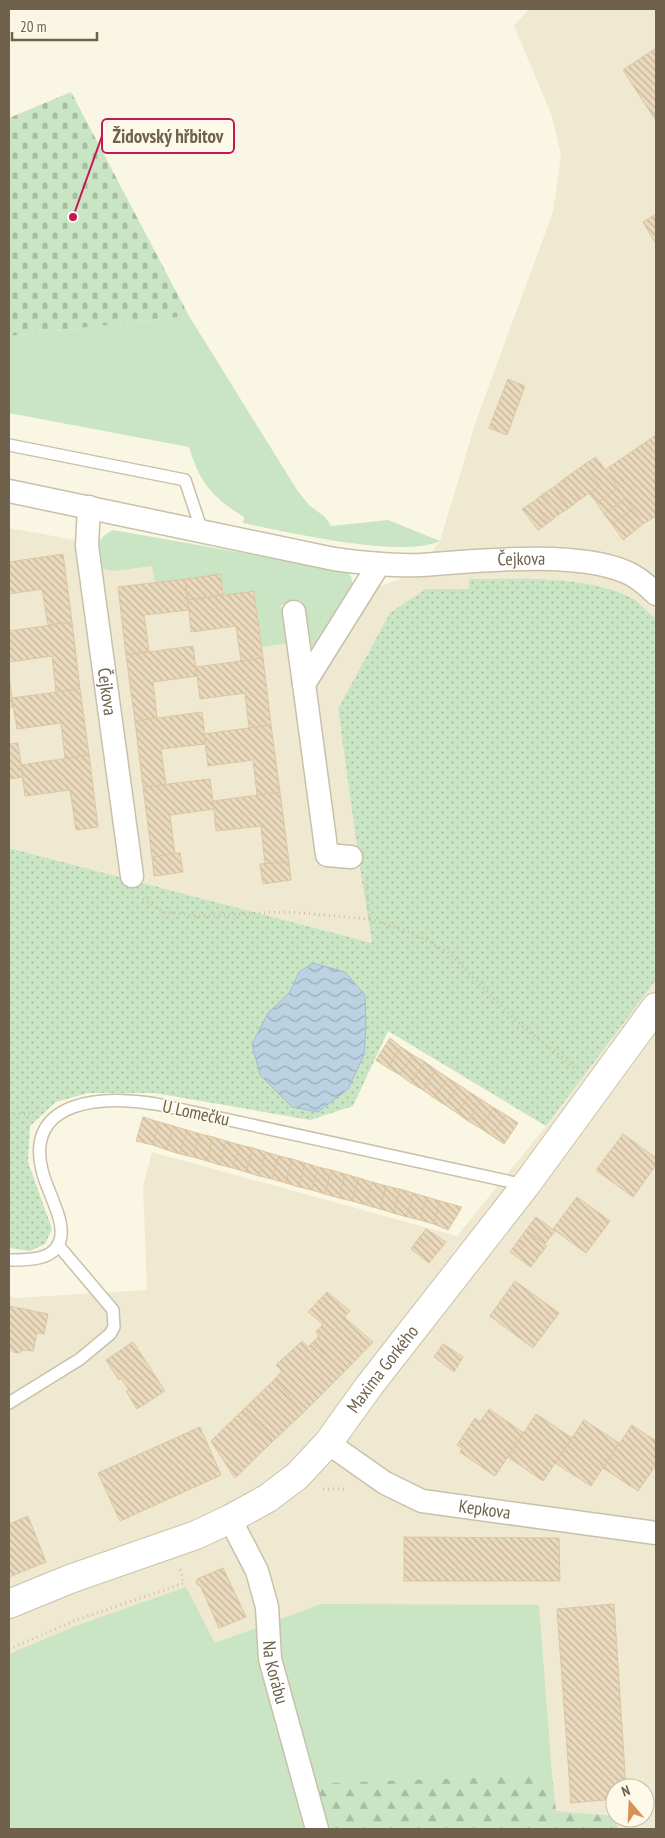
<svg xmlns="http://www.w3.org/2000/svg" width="665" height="1838" font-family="'PT Sans Narrow',sans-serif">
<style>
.residential{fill:#f0e9d2;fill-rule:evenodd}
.grass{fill:#c9e5c3}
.forest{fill:url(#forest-firs)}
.cemetery{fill:url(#cemetery-stones)}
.park{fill:url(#park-dots)}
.water{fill:url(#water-waves);stroke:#a1bed1}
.building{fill:url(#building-back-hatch);stroke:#ddc6a0}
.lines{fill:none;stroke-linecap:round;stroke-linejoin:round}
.lane-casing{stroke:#c9c0ab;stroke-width:14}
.street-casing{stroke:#c9c0ab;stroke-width:25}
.secondary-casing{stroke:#ccc1aa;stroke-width:30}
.path{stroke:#d0bfa1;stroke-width:3;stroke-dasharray:1 4;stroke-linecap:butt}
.lane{stroke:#fff;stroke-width:11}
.street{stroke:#fff;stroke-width:22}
.secondary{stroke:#fff;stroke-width:28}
.labels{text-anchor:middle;stroke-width:4;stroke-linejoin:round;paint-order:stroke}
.street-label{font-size:18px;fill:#6f614c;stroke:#fdfae9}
.leader{fill:none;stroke:#c2185b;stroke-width:2}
.callout-dot{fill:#c2185b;stroke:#fdfae9;stroke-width:2}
.callout{fill:#fdfae9;stroke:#c2185b;stroke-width:2}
.callout-label{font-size:19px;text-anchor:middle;font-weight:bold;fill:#6f614c}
</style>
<defs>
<pattern id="forest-firs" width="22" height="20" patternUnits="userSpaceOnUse" patternTransform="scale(1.25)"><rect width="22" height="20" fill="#c9e5c3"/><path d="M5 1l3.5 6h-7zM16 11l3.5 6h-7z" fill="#a7bda1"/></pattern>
<pattern id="cemetery-stones" width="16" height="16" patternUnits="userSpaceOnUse" patternTransform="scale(1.25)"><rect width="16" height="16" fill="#c9e5c3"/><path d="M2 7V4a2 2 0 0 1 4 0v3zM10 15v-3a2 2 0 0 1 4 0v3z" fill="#a7bda1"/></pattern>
<pattern id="park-dots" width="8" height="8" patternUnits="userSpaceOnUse" patternTransform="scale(1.25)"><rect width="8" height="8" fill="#c9e5c3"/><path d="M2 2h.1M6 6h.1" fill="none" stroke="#a7bda1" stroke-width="1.8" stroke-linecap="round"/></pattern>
<pattern id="water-waves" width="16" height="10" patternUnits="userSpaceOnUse" patternTransform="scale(1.25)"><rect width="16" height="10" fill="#bad2e1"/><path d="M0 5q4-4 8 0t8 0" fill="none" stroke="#9baeb9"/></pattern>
<pattern id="building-back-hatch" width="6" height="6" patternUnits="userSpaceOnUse" patternTransform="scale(1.25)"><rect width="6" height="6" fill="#ead9bc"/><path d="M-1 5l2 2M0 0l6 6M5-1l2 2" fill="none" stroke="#c2b39b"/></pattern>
</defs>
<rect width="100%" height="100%" fill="#f9f6e3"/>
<!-- residential -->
<g class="residential">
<path d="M529,9H656V619L628,595L469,579V589H426L338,709L360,869L372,943L9,848V528L347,589H373L416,573L440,541L477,418L553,212L561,155L552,116L514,26Z"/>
<path d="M656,980V1829H9V1295L14,1298L147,1290L143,1187L152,1152L457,1236L546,1126ZM615,1788H645V1818H615Z"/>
</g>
<!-- grass -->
<g class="grass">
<path d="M189,316L297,490L309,505L325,517L331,526L388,520L440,541C402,559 287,532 243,523L244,517C211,496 200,483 189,447L9,413V336Z"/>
<path d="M113,530L345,571L351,576L353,587L314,648L311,644L301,601L281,605L288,643L262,647L255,592L224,596L221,575L155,583L152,566L115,571L96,568C97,550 95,538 113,530Z"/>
<path d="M186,1587L215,1643L321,1604L539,1605L552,1775L300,1784L305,1829H9V1654L78,1625Z"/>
</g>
<!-- forest -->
<path class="forest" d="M552,1775L556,1811L615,1816L618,1829H305L299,1784Z"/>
<!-- cemetery -->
<path class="cemetery" d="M71,92L189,316L9,336V118Z"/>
<!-- park -->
<path class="park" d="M469,579C521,579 576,575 626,595C637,599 647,612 656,619V980L546,1126L388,1031L353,1106L310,1120L155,1093H88L56,1102L30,1126L28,1162L52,1229L45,1244L30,1251L9,1248V848L372,943L360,869L338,709L390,613L426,589H469Z"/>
<!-- water -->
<path class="water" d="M313,963L345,972L365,995L366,1026L364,1055L348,1089L318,1112L292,1107L260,1075L252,1044L268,1013L290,992L299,972Z"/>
<!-- building -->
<g class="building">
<path d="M656,48V121L623,70Z"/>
<path d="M656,214V244L643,222Z"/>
<path d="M508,379L525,386L507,435L489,428Z"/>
<path d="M656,435V516L643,524L605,470Z"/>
<path d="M596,457L618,488L597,503L589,493L600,486L585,464Z"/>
<path d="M585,464L600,486L579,500L564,479Z"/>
<path d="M564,479L579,500L569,508L554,487Z"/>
<path d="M554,487L569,508L558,515L543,494Z"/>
<path d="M618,488L625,499L604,514L597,503Z"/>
<path d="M543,494L558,515L548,523L533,502Z"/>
<path d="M625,499L633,509L612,524L604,514Z"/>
<path d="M533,502L548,523L538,530L522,509Z"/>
<path d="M633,509L643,524L623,540L612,524Z"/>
<path d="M63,554L72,622L48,625L42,589L9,594V562Z"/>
<path d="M221,574L223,595L188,600L185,579Z"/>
<path d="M185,579L189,610L144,615L149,651L126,655L118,587Z"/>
<path d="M254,591L263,658L241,661L236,626L191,632L188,600Z"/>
<path d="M72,622L80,689L56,692L52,656L9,662V631Z"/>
<path d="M193,646L197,676L153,682L157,717L135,721L126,655Z"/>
<path d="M263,658L271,725L249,728L245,693L200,699L196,667Z"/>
<path d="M9,674L13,707H9Z"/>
<path d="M80,689L89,755L65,759L61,723L17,729L12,698Z"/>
<path d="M202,712L206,744L161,749L166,785L143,787L135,721Z"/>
<path d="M271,725L280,792L257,795L253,760L208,766L204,734Z"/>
<path d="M18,743L23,777L9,779V744Z"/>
<path d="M89,755L98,827L76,830L70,790L25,796L21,765Z"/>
<path d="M210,779L214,809L170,815L175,855L152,857L143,787Z"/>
<path d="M280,792L289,862L265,865L261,826L216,831L213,801Z"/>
<path d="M175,853H180L183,872L154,876L152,857Z"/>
<path d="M289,862L291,880L263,884L260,864Z"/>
<path d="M390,1038L401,1047L388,1068L376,1060Z"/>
<path d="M401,1047L413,1055L400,1075L388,1068Z"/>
<path d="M413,1055L425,1062L411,1083L400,1075Z"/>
<path d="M425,1062L436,1070L423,1090L411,1083Z"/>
<path d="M436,1070L448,1078L434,1098L423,1090Z"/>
<path d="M448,1078L459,1085L445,1105L434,1098Z"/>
<path d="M459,1085L471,1093L457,1113L445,1105Z"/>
<path d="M471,1093L482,1100L468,1121L457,1113Z"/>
<path d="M482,1100L494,1108L480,1128L468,1121Z"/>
<path d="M494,1108L506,1115L492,1136L480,1128Z"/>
<path d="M506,1115L518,1123L504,1144L492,1136Z"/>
<path d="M143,1117L159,1122L153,1145L136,1141Z"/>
<path d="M159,1122L173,1126L167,1150L153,1145Z"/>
<path d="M173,1126L187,1130L180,1154L167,1150Z"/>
<path d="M187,1130L200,1134L193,1157L180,1154Z"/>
<path d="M200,1134L213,1137L207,1161L193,1157Z"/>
<path d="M623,1134L656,1158V1165L633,1197L596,1170Z"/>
<path d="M213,1137L226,1141L220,1165L207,1161Z"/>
<path d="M226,1141L240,1145L233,1168L220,1165Z"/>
<path d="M240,1145L253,1148L246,1172L233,1168Z"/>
<path d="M253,1148L266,1152L259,1176L246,1172Z"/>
<path d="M266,1152L279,1156L272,1179L259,1176Z"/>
<path d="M279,1156L292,1159L286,1183L272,1179Z"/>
<path d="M292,1159L305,1163L299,1187L286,1183Z"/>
<path d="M305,1163L318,1167L312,1190L299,1187Z"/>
<path d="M318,1167L331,1170L325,1194L312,1190Z"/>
<path d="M331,1170L345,1174L339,1198L325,1194Z"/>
<path d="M345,1174L359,1178L352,1201L339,1198Z"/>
<path d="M359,1178L372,1182L366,1205L352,1201Z"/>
<path d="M372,1182L386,1186L380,1209L366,1205Z"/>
<path d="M386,1186L400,1189L393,1213L380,1209Z"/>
<path d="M400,1189L413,1193L407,1217L393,1213Z"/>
<path d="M413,1193L427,1197L420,1220L407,1217Z"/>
<path d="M427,1197L440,1201L434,1224L420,1220Z"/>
<path d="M577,1197L610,1221L586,1253L553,1229Z"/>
<path d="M440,1201L462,1207L448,1230L434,1224Z"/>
<path d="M536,1217L555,1231L545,1244L526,1230Z"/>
<path d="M426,1229L446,1242L437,1253L418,1239Z"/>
<path d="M526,1230L547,1246L539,1256L518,1241Z"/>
<path d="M418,1239L437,1253L429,1263L411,1249Z"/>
<path d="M518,1241L539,1256L531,1267L510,1252Z"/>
<path d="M515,1281L559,1313L533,1348L490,1316Z"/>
<path d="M327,1292L350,1311L344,1317L373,1342L345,1371L312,1343L319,1336L316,1332L323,1324L308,1312Z"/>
<path d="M9,1306L48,1314L44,1334L37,1333L33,1351L23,1350L19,1353L13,1352L9,1347Z"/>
<path d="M302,1341L308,1347L312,1343L345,1371L303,1413L275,1379L282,1371L276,1365Z"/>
<path d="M133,1342L165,1391L137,1409L126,1391L129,1390L121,1378L119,1380L106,1360Z"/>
<path d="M443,1344L463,1357L454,1372L434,1357Z"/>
<path d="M275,1379L303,1413L273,1441L243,1410Z"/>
<path d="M489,1409L524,1433L495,1476L460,1452L462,1448L457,1445L475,1418L480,1422Z"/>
<path d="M243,1410L273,1441L235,1478L211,1441Z"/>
<path d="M536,1414L572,1438L543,1481L508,1457Z"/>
<path d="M584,1420L619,1443L591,1486L555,1463Z"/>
<path d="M632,1425L656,1441V1465L638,1491L603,1468Z"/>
<path d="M200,1427L221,1475L120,1521L98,1473Z"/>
<path d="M28,1516L46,1562L9,1577V1524Z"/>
<path d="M404,1537L559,1538L560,1581H404Z"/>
<path d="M223,1568L246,1617L219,1628L200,1585L198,1586L196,1582L197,1579Z"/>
<path d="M614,1604L626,1788H615V1799L571,1803L557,1609Z"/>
</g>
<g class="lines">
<defs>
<g id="lane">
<path d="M9,445L185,480L202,531"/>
<path d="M9,1260C28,1260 59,1261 61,1235C63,1216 46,1189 42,1170C24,1098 108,1095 156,1104L525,1185"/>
<path d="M9,1403L80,1359L110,1334L114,1327L113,1310L58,1245"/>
</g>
<g id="street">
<path id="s1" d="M9,491L334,559C363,563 392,566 421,565C477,561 575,550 626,572C638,577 647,585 656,594"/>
<path id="s2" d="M89,507L87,546L132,876"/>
<path d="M294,612L304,684"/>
<path d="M351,857L327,855L304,684L379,564"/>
<path id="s3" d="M328,1443L385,1483L422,1501L656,1533"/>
<path id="s4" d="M230,1519L257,1571L267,1607L270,1659L317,1829"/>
</g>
<g id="secondary">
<path id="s5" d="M9,1604L70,1579L196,1535L230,1519L268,1498L297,1476L328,1443L369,1386L526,1185L656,1007"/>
</g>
</defs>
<!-- lane casing -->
<use href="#lane" class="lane-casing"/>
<!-- street casing -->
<use href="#street" class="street-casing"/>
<!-- secondary casing -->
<use href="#secondary" class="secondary-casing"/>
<!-- path -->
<g class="path">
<path d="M143,899L164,912L200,916L288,912L370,919L367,891V877"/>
<path d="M370,919L417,935L450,954L517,1022L576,1069"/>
<path d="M9,1115L32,1113"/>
<path d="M323,1489H347"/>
<path d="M9,1649L74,1621L184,1583L180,1569"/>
</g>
<!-- lane -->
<use href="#lane" class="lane"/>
<!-- street -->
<use href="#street" class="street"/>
<!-- secondary -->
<use href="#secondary" class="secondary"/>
</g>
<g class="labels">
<!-- street labels -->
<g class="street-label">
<text dy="6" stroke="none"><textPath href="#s1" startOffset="520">Čejkova</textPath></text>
<text dy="6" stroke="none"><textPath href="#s2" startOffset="186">Čejkova</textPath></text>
<text transform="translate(196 1113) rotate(12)" y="6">U Lomečku</text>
<text dy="6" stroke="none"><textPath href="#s5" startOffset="454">Maxima Gorkého</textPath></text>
<text dy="6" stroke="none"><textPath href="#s3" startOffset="174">Kepkova</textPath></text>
<text dy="6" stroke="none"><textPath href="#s4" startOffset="162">Na Korábu</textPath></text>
</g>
</g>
<!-- callouts -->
<path class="leader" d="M73 217L102 136"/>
<circle class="callout-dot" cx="73" cy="217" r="5"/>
<rect class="callout" x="102" y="119" width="132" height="34" rx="5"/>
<g class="callout-label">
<text x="168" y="143">Židovský hřbitov</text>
</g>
<!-- border -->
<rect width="665" height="1838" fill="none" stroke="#6f614c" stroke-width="20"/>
<!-- north arrow -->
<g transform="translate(630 1803) rotate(341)"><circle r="24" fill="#fdfae9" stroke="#c4bdaa"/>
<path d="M0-4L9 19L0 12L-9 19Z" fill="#d89154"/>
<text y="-8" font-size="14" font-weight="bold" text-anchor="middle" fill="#6f614c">N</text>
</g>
<!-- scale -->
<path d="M12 32v8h85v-8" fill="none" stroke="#6f614c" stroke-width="2.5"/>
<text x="20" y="32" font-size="15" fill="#6f614c" stroke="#fdfae9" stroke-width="4" paint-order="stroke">20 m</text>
</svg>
